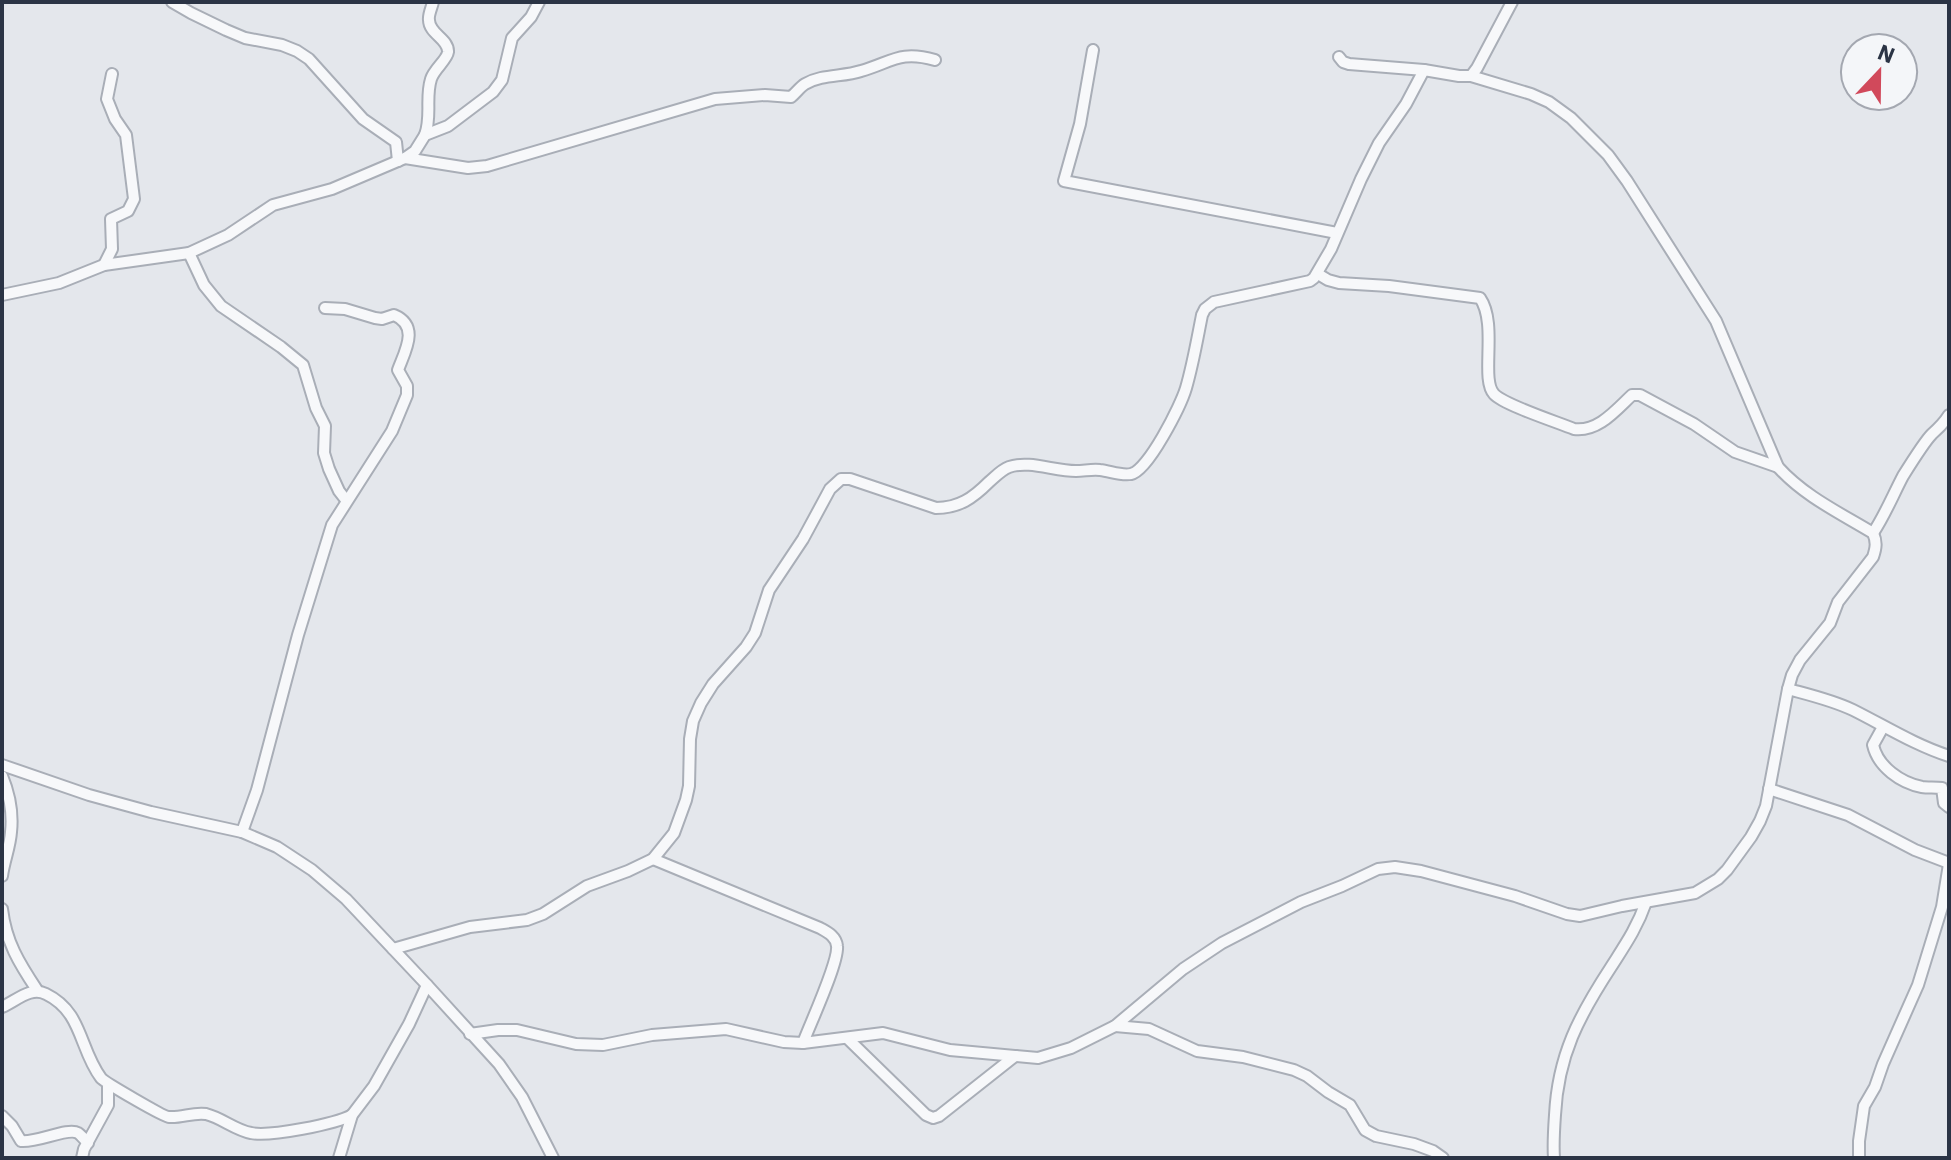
<svg xmlns="http://www.w3.org/2000/svg" width="1951" height="1160" font-family="'IBM Plex Sans',sans-serif">
<style>
.lines{fill:none;stroke-linecap:round;stroke-linejoin:round}
.street-casing{stroke:#a9aeb7;stroke-width:14}
.street{stroke:#f7f8fa;stroke-width:10}
</style>
<rect width="100%" height="100%" fill="#e4e7ec"/>
<g class="lines">
<defs>
<g id="street">
<path d="M172,2L191,13L226,30L245,38L282,45L297,51L309,59L363,119L396,142L398,161"/>
<path d="M1093,50L1080,124L1064,181L1337,233"/>
<path d="M1339,57L1343,62L1349,64L1424,70"/>
<path d="M425,135C432,116 425,98 431,79C434,69 447,60 448,52C449,39 429,34 429,20C428,15 432,7 433,2"/>
<path d="M405,158L468,168L487,166L715,99L765,95L791,97C796,93 800,87 805,84C822,74 843,77 861,71C892,62 900,50 935,60"/>
<path d="M189,253L204,285L221,306L281,347L303,365L316,408L325,426L324,453L329,469L339,491L346,500"/>
<path d="M104,265L112,249L111,219L128,211L134,199L126,135L115,119L107,99L112,74"/>
<path d="M1318,274L1328,280L1339,283L1389,286L1480,298C1498,324 1480,379 1494,394C1504,405 1557,422 1574,429C1598,432 1615,411 1632,395H1640L1694,424L1735,452L1778,467"/>
<path d="M2,295L59,283L104,265L189,253L228,235L273,205L332,189L405,158L415,151L425,135L448,126L493,92L502,80L512,38L531,17L539,2"/>
<path d="M1873,533C1885,515 1893,495 1903,476C1908,468 1926,440 1932,434C1939,428 1944,423 1949,415"/>
<path d="M1788,689C1810,695 1832,700 1853,710C1885,726 1915,745 1949,756"/>
<path d="M1883,727L1873,745C1878,767 1901,783 1922,787C1928,788 1935,787 1942,788L1944,803L1949,807"/>
<path d="M2,765L89,795L151,812L242,832L277,847L312,870L346,899L427,985L499,1064L522,1097L553,1158"/>
<path d="M2,776C9,793 13,814 11,832C10,847 4,861 2,876"/>
<path d="M1769,789L1848,815L1915,850L1949,863"/>
<path d="M242,832L257,790L298,635L332,525L392,431L407,395V386L398,370C405,351 420,326 394,315L382,319L375,318L345,309L325,308"/>
<path d="M653,859L820,928C827,932 836,936 837,946C839,962 810,1024 803,1043"/>
<path d="M2,909C6,942 19,963 37,990"/>
<path d="M393,949L470,927L527,920L543,914L587,886L628,871L653,859L674,833L686,800L689,786L690,739L693,721L701,703L713,684L746,647L755,633L769,590L803,539L830,489L841,479H850L936,508C959,508 973,498 989,482C995,477 1001,470 1009,467C1029,460 1054,471 1076,471C1084,471 1092,469 1100,470C1110,471 1121,476 1131,474C1148,471 1181,405 1186,388C1193,364 1197,340 1202,315L1205,309L1214,302L1310,281L1314,278L1331,249L1361,179L1379,143L1406,104L1424,70L1459,76H1471L1477,68L1512,2"/>
<path d="M2,1007C16,1001 31,986 46,994C83,1012 79,1049 101,1078C104,1082 164,1117 169,1117C182,1118 193,1112 206,1114C222,1118 235,1130 251,1133C269,1137 336,1124 352,1115"/>
<path d="M1115,1026L1149,1029L1197,1051L1243,1057L1294,1070L1307,1076L1328,1092L1350,1105L1365,1130L1376,1136L1414,1144L1433,1151L1443,1158"/>
<path d="M470,1034L498,1030H517L576,1044L603,1045L652,1035L726,1029L784,1042L803,1043L883,1033L950,1050L1038,1058L1071,1048L1115,1026L1183,969L1222,943L1301,902L1342,886L1378,869L1395,867L1421,871L1515,896L1567,914L1580,916L1622,906L1695,893L1718,879L1727,870L1751,837L1760,821L1766,806L1788,689L1792,675L1800,660L1830,623L1838,602L1873,557C1876,548 1877,542 1873,533C1840,513 1804,496 1778,467L1716,321L1627,181L1608,155L1571,118L1549,102L1531,94L1471,76"/>
<path d="M847,1038L926,1115L933,1118L939,1116L1015,1056"/>
<path d="M2,1116L12,1126L21,1141C37,1143 68,1127 78,1133C80,1134 86,1141 88,1143"/>
<path d="M82,1158L84,1149L108,1105V1086"/>
<path d="M339,1158L352,1115L374,1086L409,1024L427,985"/>
<path d="M1554,1158C1553,1144 1554,1129 1555,1115C1558,1055 1579,1016 1611,967C1625,945 1637,928 1646,902"/>
<path d="M1859,1158V1141L1864,1106L1875,1087L1883,1064L1918,985L1942,907L1949,864"/>
</g>
</defs>
<!-- street casing -->
<use href="#street" class="street-casing"/>
<!-- street -->
<use href="#street" class="street"/>
</g>
<!-- border -->
<rect width="1951" height="1160" fill="none" stroke="#2b3445" stroke-width="8"/>
<!-- north arrow -->
<g transform="translate(1879 72) rotate(22)"><circle r="38" fill="#f4f6f9" stroke="#a4a8b1" stroke-width="2"/>
<path d="M0-6L14 30L0 20L-14 30Z" fill="#d1495b"/>
<text y="-12" font-size="22" font-weight="bold" text-anchor="middle" fill="#2b3445">N</text>
</g>
</svg>
